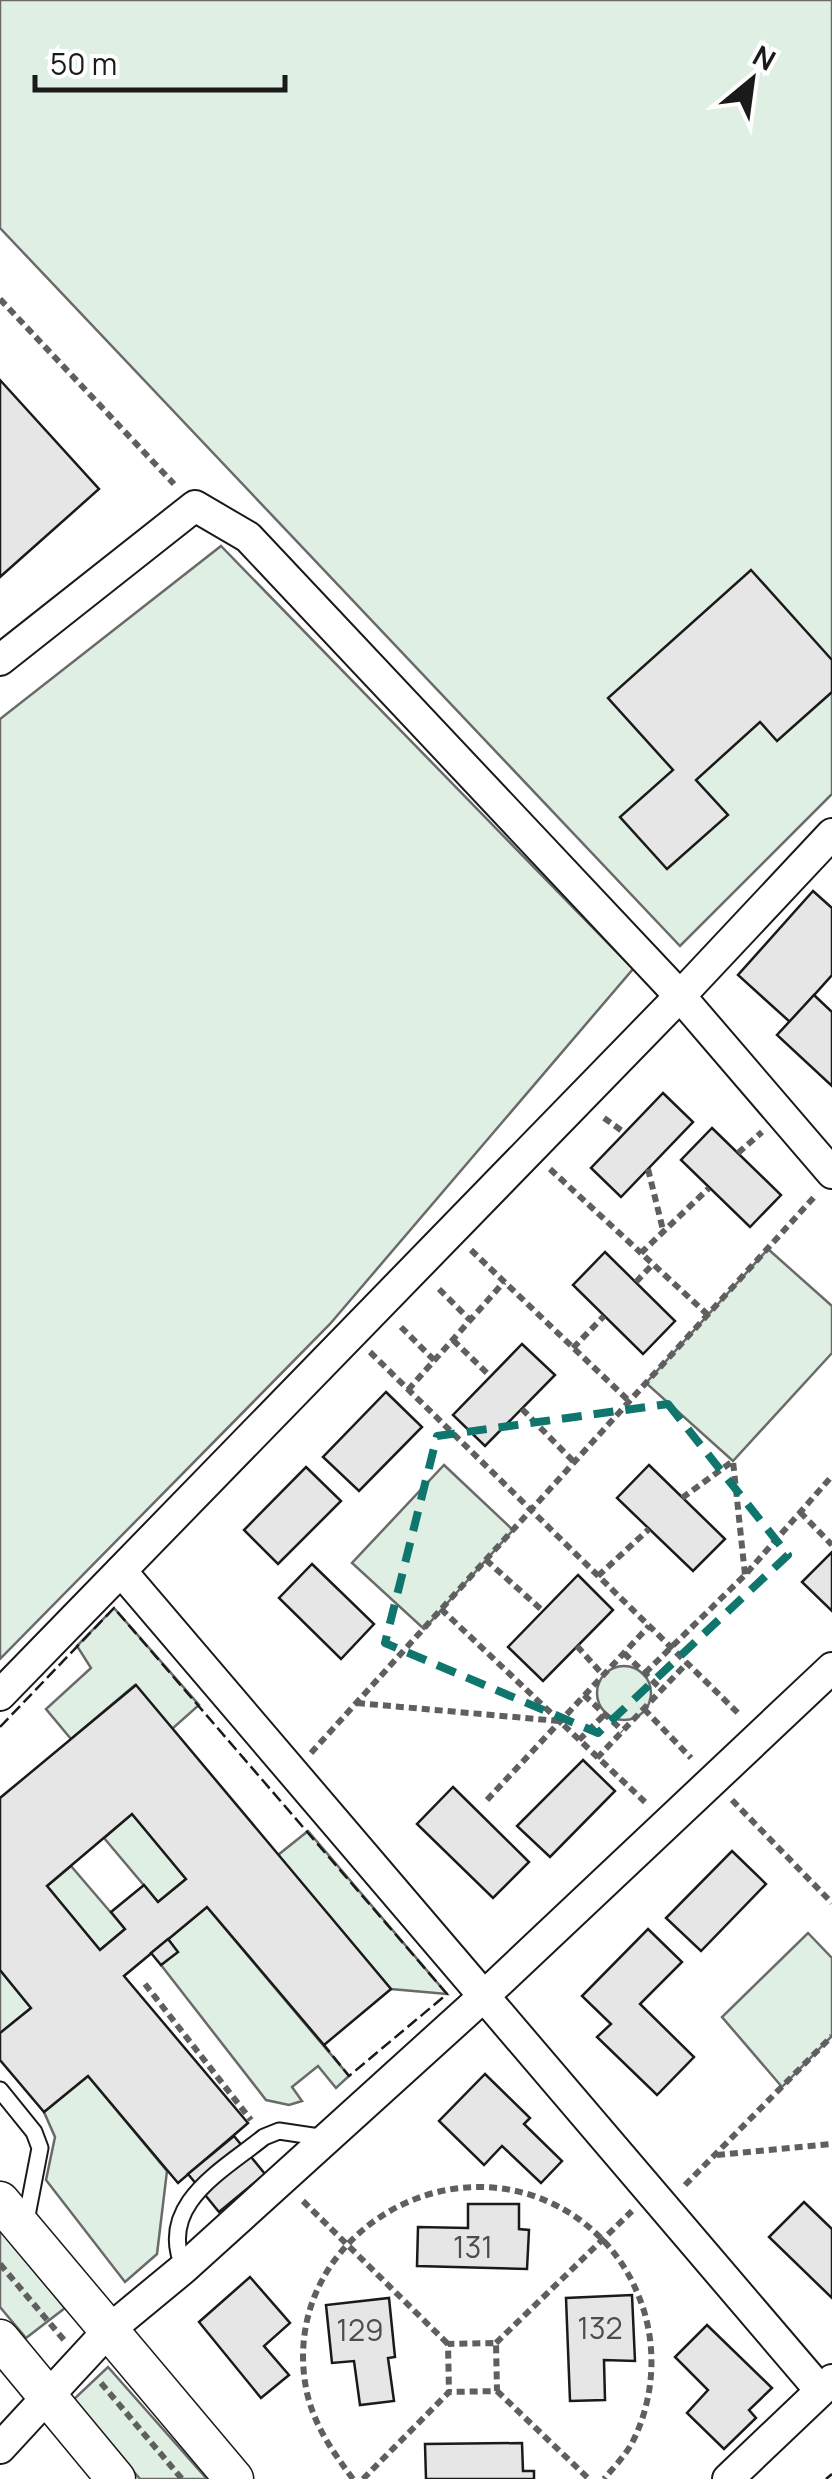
<svg xmlns="http://www.w3.org/2000/svg" width="832" height="2479" font-family="Manrope,sans-serif">
<style>
.green{fill:#e0efe3;stroke:#6a6a6a;stroke-width:2.5}
.building{fill:#e6e6e6;stroke:#1a1a1a;stroke-width:2.5;fill-rule:evenodd}
.lines{fill:none;stroke-linecap:round;stroke-linejoin:round}
.service-casing{stroke:#1a1a1a;stroke-width:19}
.minor-casing{stroke:#1a1a1a;stroke-width:34}
.tertiary-casing{stroke:#1a1a1a;stroke-width:41}
.path{stroke:#5f5f5f;stroke-width:6;stroke-dasharray:8 5;stroke-linecap:butt}
.service{stroke:#fff;stroke-width:15}
.minor{stroke:#fff;stroke-width:30}
.tertiary{stroke:#fff;stroke-width:38}
.fence{stroke:#1a1a1a;stroke-width:2.5;stroke-dasharray:12 5;stroke-linecap:butt}
.marked{fill:none;stroke:#0f766e;stroke-width:8;stroke-dasharray:20 12;stroke-linejoin:round}
.labels{text-anchor:middle;stroke-width:8;stroke-linejoin:round;paint-order:stroke}
.number-label{font-size:30px;fill:#4d4d4d}
</style>
<rect width="100%" height="100%" fill="#fff"/>
<!-- green -->
<g class="green">
<path d="M0,0H832V794L680,946L0,228Z"/>
<path d="M221,546L633,969L330,1324L0,1659V719Z"/>
<path d="M768,1249L832,1306V1353L733,1461L646,1383Z"/>
<path d="M444,1465L513,1530L424,1629L352,1563Z"/>
<path d="M114,1608L199,1705L172,1729L135,1685L71,1739L46,1709L91,1668L77,1646Z"/>
<circle cx="624" cy="1693" r="27"/>
<path d="M132,1814L186,1879L158,1902L104,1838Z"/>
<path d="M308,1831L447,1994L391,1989L278,1855Z"/>
<path d="M71,1866L125,1929L100,1950L47,1886Z"/>
<path d="M207,1907L349,2076L336,2088L318,2066L292,2087L302,2101L289,2105L266,2100L161,1965L177,1952L168,1939Z"/>
<path d="M808,1933L832,1958V2036L782,2087L722,2017Z"/>
<path d="M0,1970L31,2008L0,2033Z"/>
<path d="M88,2076L167,2171L157,2254L125,2282L46,2180L55,2137L44,2112Z"/>
<path d="M0,2229L65,2308L26,2338L0,2307Z"/>
<path d="M108,2367L207,2479H140L73,2400Z"/>
</g>
<!-- building -->
<g class="building">
<path d="M0,380L99,489L0,577Z"/>
<path d="M751,570L832,660V692L777,741L760,722L696,780L728,815L667,869L620,817L673,770L608,698Z"/>
<path d="M813,891L832,908V975L790,1022L738,975Z"/>
<path d="M814,995L832,1012V1086L777,1035Z"/>
<path d="M663,1093L693,1122L621,1197L591,1168Z"/>
<path d="M712,1128L781,1195L750,1227L681,1160Z"/>
<path d="M605,1252L675,1321L643,1354L573,1285Z"/>
<path d="M522,1344L555,1375L485,1446L453,1415Z"/>
<path d="M386,1392L422,1427L359,1491L323,1457Z"/>
<path d="M649,1465L725,1539L693,1571L617,1498Z"/>
<path d="M306,1467L341,1501L278,1564L244,1530Z"/>
<path d="M832,1552V1611L802,1582Z"/>
<path d="M312,1564L374,1624L341,1659L279,1598Z"/>
<path d="M578,1575L613,1610L543,1681L508,1647Z"/>
<path d="M136,1685L391,1989L324,2045L207,1907L124,1976L248,2123L178,2183L88,2076L44,2112L0,2060V2033L31,2008L0,1970V1798ZM132,1814L186,1879L158,1902L144,1885L111,1912L125,1929L100,1950L47,1886Z"/>
<path d="M583,1760L615,1791L550,1857L517,1826Z"/>
<path d="M453,1787L529,1862L493,1898L417,1824Z"/>
<path d="M732,1851L766,1884L701,1951L666,1918Z"/>
<path d="M648,1929L682,1962L640,2004L694,2057L657,2095L597,2037L611,2024L582,1996Z"/>
<path d="M168,1939L178,1952L161,1965L151,1953Z"/>
<path d="M485,2074L530,2118L524,2124L562,2161L541,2183L502,2146L484,2165L439,2121Z"/>
<path d="M234,2136L265,2174L219,2212L188,2174Z"/>
<path d="M804,2202L832,2229V2298L769,2237Z"/>
<path d="M468,2204H519V2229L529,2230L527,2269L417,2266L418,2227L468,2228Z"/>
<path d="M250,2277L290,2323L264,2346L289,2375L261,2398L199,2322Z"/>
<path d="M632,2295L635,2361L604,2360L605,2400L570,2401L566,2298Z"/>
<path d="M389,2298L395,2357L388,2358L394,2401L360,2405L354,2361L332,2363L326,2305Z"/>
<path d="M707,2325L772,2388L749,2410L756,2418L724,2449L687,2413L708,2390L675,2357Z"/>
<path d="M522,2443L523,2471H534V2479H426L425,2444Z"/>
</g>
<g class="lines">
<defs>
<g id="service">
<path d="M0,2090L34,2132L40,2148L25,2226"/>
<path d="M184,2268C156,2205 222,2171 264,2137L279,2131L326,2138"/>
</g>
<g id="minor">
<path d="M0,660L195,506L248,537L680,996L832,1173"/>
<path d="M121,1571L820,2390"/>
<path d="M0,1695L680,996L832,834"/>
<path d="M0,2448L109,2330L184,2268L484,1996L832,1668"/>
<path d="M728,2479L832,2380"/>
</g>
<g id="tertiary">
<path d="M0,2201L234,2479"/>
<path d="M0,2339L116,2479"/>
</g>
</defs>
<!-- service casing -->
<use href="#service" class="service-casing"/>
<!-- minor casing -->
<use href="#minor" class="minor-casing"/>
<!-- tertiary casing -->
<use href="#tertiary" class="tertiary-casing"/>
<!-- path -->
<g class="path">
<path d="M0,299L174,484"/>
<path d="M604,1118L625,1133"/>
<path d="M738,1153L762,1132"/>
<path d="M550,1169L641,1253"/>
<path d="M648,1169L663,1230"/>
<path d="M471,1250L629,1401"/>
<path d="M636,1282L652,1265"/>
<path d="M439,1289L470,1320"/>
<path d="M708,1315L641,1253L709,1188"/>
<path d="M401,1327L435,1361"/>
<path d="M453,1340L490,1376"/>
<path d="M573,1348L604,1316"/>
<path d="M370,1352L740,1715"/>
<path d="M408,1390L504,1282"/>
<path d="M522,1409L574,1462"/>
<path d="M682,1498L733,1461L745,1575"/>
<path d="M800,1512L832,1545"/>
<path d="M486,1560L543,1611"/>
<path d="M598,1576L649,1529"/>
<path d="M441,1609L645,1802"/>
<path d="M577,1646L603,1675"/>
<path d="M624,1653L662,1690"/>
<path d="M645,1673L745,1575L832,1476"/>
<path d="M584,1695L623,1731"/>
<path d="M357,1703L559,1721"/>
<path d="M644,1709L691,1758"/>
<path d="M579,1740L605,1714"/>
<path d="M311,1753L816,1195"/>
<path d="M597,1758L687,1663"/>
<path d="M487,1800L649,1626"/>
<path d="M732,1800L832,1903"/>
<path d="M145,1984L251,2120"/>
<path d="M717,2155L832,2144"/>
<path d="M685,2185L832,2036"/>
<path d="M303,2201L448,2344"/>
<path d="M0,2264L64,2340"/>
<path d="M496,2343L632,2211"/>
<path d="M101,2383L182,2479"/>
<path d="M497,2391L589,2479"/>
<path d="M353,2479C333,2452 315,2427 307,2393C274,2239 454,2129 580,2220C612,2244 632,2273 644,2311C657,2354 653,2402 632,2443C625,2456 613,2468 604,2479"/>
<path d="M363,2479L449,2392L497,2391L496,2343L448,2344L449,2392"/>
</g>
<!-- service -->
<use href="#service" class="service"/>
<!-- minor -->
<use href="#minor" class="minor"/>
<!-- tertiary -->
<use href="#tertiary" class="tertiary"/>
<!-- fence -->
<g class="fence">
<path d="M0,1727L114,1608L447,1994L349,2076L324,2045"/>
<path d="M826,2479L832,2474"/>
</g>
</g>
<!-- marked area -->
<path class="marked" d="M668,1404L788,1555L598,1733L385,1643L437,1436Z"/>
<g class="labels">
<!-- number labels -->
<g class="number-label">
<text x="473" y="2258">131</text>
<text x="600" y="2339">132</text>
<text x="360" y="2341">129</text>
</g>
</g>
<!-- north arrow -->
<g transform="translate(752 80) rotate(29)" stroke="#ffffff" stroke-width="8" paint-order="stroke">
<path d="M0-8L18 38L0 25L-18 38Z" fill="#1a1a1a"/>
<text y="-15" font-size="28" font-weight="bold" text-anchor="middle" fill="#1a1a1a">N</text>
</g>
<!-- scale -->
<path d="M35 75v15h250v-15" fill="none" stroke="#1a1a1a" stroke-width="5"/>
<text x="50" y="75" font-size="30" fill="#1a1a1a" stroke="#ffffff" stroke-width="8" paint-order="stroke">50 m</text>
</svg>
